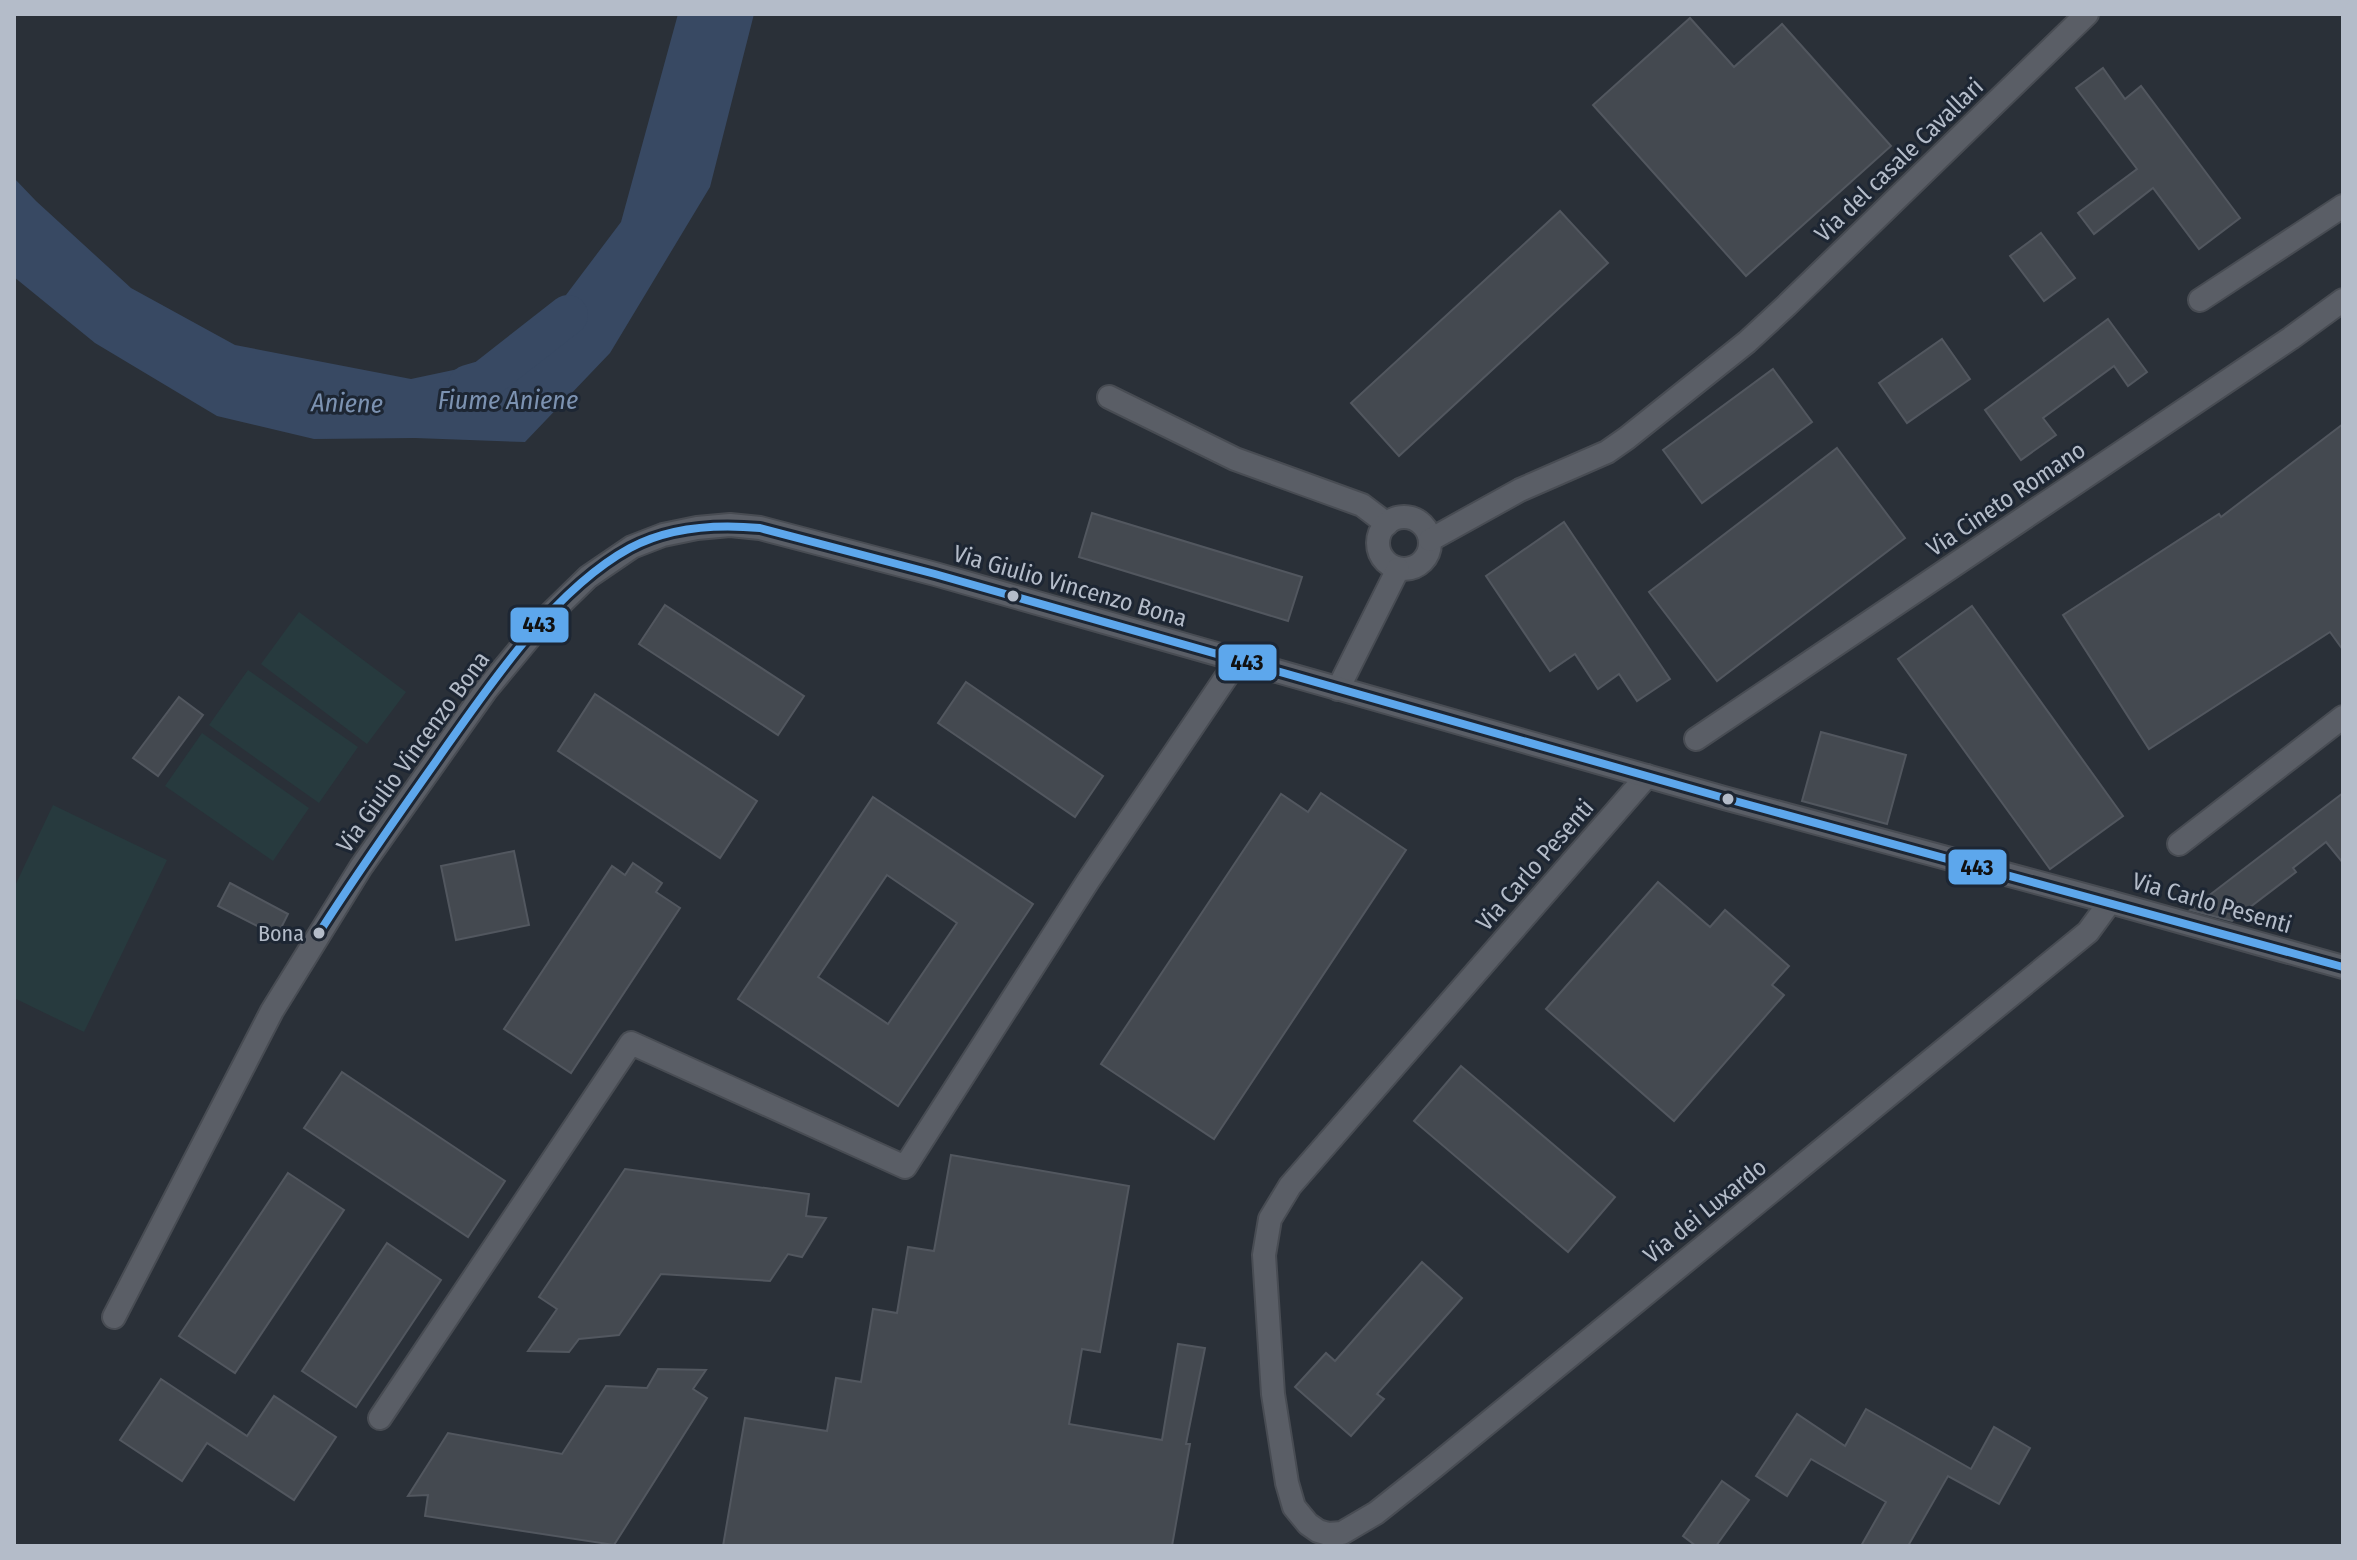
<svg xmlns="http://www.w3.org/2000/svg" width="2357" height="1560" font-family="'Fira Sans Condensed',sans-serif">
<style>
.green{fill:#273a3e}
.water{fill:#384963}
.lines{fill:none;stroke-linecap:round;stroke-linejoin:round}
.river{stroke:#384963;stroke-width:40}
.building{fill:#444950;stroke:#52575f;stroke-width:2;fill-rule:evenodd}
.street-casing{stroke:#484c53;stroke-width:26}
.street{stroke:#5a5e66;stroke-width:22}
.bus-1-casing{stroke:#1d2633;stroke-width:14}
.bus-1{stroke:#5da7ec;stroke-width:8}
.bus-dot{fill:#b4bcc9;stroke:#1d2633;stroke-width:3}
.labels{text-anchor:middle;stroke-width:6;stroke-linejoin:round;paint-order:stroke}
.bus-label{font-size:22px;fill:#b4bcc9;stroke:#1d2633;text-anchor:end}
.street-label{font-size:24px;fill:#b4bcc9;stroke:#1d2633}
.water-label{font-size:26px;font-style:italic;fill:#7c92b1;stroke:#1d2633}
.line-badge{stroke:#1d2633;stroke-width:3}
.pale-badge-label{font-size:22px;text-anchor:middle;font-weight:bold;fill:#111}
</style>
<rect width="100%" height="100%" fill="#2a3038"/>
<!-- green -->
<g class="green">
<path d="M299,612L406,692L367,744L261,664Z"/>
<path d="M248,670L358,747L319,803L209,725Z"/>
<path d="M202,733L309,808L273,861L165,786Z"/>
<path d="M53,805L167,860L84,1032L14,998V888Z"/>
</g>
<!-- water -->
<path class="water" d="M678,14H754L710,187L610,353L525,442L415,438L314,439L217,416L95,343L14,277V178L36,201L131,288L235,345L411,379L520,356L621,222Z"/>
<g class="lines">
<!-- river -->
<path class="river" d="M468,385L485,380L568,315"/>
</g>
<!-- building -->
<g class="building">
<path d="M1690,18L1734,67L1782,24L1891,146L1746,276L1593,105Z"/>
<path d="M2103,68L2125,99L2141,86L2240,218L2199,249L2153,188L2094,234L2078,213L2137,169L2076,88Z"/>
<path d="M1560,211L1608,263L1399,456L1351,403Z"/>
<path d="M2041,233L2075,278L2044,301L2010,256Z"/>
<path d="M2108,319L2147,372L2128,386L2114,366L2043,418L2056,435L2021,460L1985,410Z"/>
<path d="M1942,339L1970,379L1907,423L1879,383Z"/>
<path d="M1773,369L1812,422L1702,503L1663,450Z"/>
<path d="M2343,424V650L2330,632L2149,749L2063,615L2219,514L2221,517Z"/>
<path d="M1837,448L1905,538L1717,681L1649,592Z"/>
<path d="M1092,513L1302,577L1288,621L1079,557Z"/>
<path d="M1564,522L1670,679L1637,701L1619,674L1598,689L1575,654L1550,671L1486,576Z"/>
<path d="M665,605L804,696L778,735L639,644Z"/>
<path d="M1972,606L2123,816L2050,869L1898,659Z"/>
<path d="M966,682L1103,776L1075,817L938,723Z"/>
<path d="M595,694L757,801L720,858L558,751Z"/>
<path d="M179,697L203,715L158,776L133,758Z"/>
<path d="M1821,732L1906,755L1887,824L1802,801Z"/>
<path d="M1321,793L1406,850L1214,1139L1101,1064L1281,794L1308,812Z"/>
<path d="M2343,793V863L2326,842L2293,868L2296,872L2232,921L2190,910Z"/>
<path d="M873,797L1033,904L898,1106L738,999ZM887,875L957,923L888,1024L818,977Z"/>
<path d="M514,851L529,925L456,940L441,866Z"/>
<path d="M633,863L662,883L656,892L680,908L571,1073L504,1029L612,866L625,875Z"/>
<path d="M1658,882L1710,927L1725,910L1789,966L1772,985L1784,995L1674,1121L1546,1009Z"/>
<path d="M230,883L288,914L277,936L218,906Z"/>
<path d="M1461,1066L1615,1197L1568,1252L1414,1121Z"/>
<path d="M342,1072L505,1181L468,1237L304,1128Z"/>
<path d="M951,1155L1129,1186L1100,1352L1082,1349L1069,1424L1162,1440L1178,1344L1205,1348L1186,1444H1190L1172,1546H723L745,1418L827,1431L836,1378L861,1382L873,1309L897,1313L908,1247L934,1251Z"/>
<path d="M625,1169L809,1194L806,1216L826,1218L802,1257L788,1254L770,1281L661,1274L619,1335L579,1339L569,1352L528,1351L557,1309L539,1297Z"/>
<path d="M288,1173L344,1210L235,1373L179,1336Z"/>
<path d="M387,1243L441,1280L356,1407L302,1371Z"/>
<path d="M1422,1262L1462,1298L1377,1394L1384,1399L1351,1436L1295,1387L1326,1353L1335,1361Z"/>
<path d="M658,1369L706,1370L693,1389L707,1398L614,1545L425,1516L428,1495L408,1496L448,1433L562,1454L606,1386L647,1388Z"/>
<path d="M161,1379L247,1436L274,1396L336,1437L294,1500L207,1443L182,1481L120,1440Z"/>
<path d="M1866,1409L1971,1469L1994,1427L2030,1448L1999,1504L1948,1476L1908,1546H1861L1886,1502L1811,1459L1787,1496L1756,1476L1797,1414L1845,1446Z"/>
<path d="M1722,1481L1749,1500L1716,1546H1696L1683,1536Z"/>
</g>
<g class="lines">
<defs>
<g id="street">
<path d="M2200,300L2343,206"/>
<path d="M1109,397L1235,459L1362,505L1387,524"/>
<circle cx="1404" cy="543" r="26"/>
<path d="M1430,540L1520,490L1607,452L1627,438L1747,342L1787,305L2087,14"/>
<path d="M1338,689L1398,569"/>
<path d="M1696,739L2291,338L2343,300"/>
<path d="M1647,776L1290,1186L1270,1219L1264,1255L1273,1394L1287,1483L1294,1507L1308,1524L1318,1531L1328,1534L1342,1533L1376,1513L1434,1467L2088,932L2110,902"/>
<path d="M2179,844L2343,717"/>
<path d="M114,1317L272,1011L361,867L486,690L545,619L588,577L632,547L663,535L697,528L730,525L760,528L935,574L1724,798L2110,902L2343,967"/>
<path d="M380,1418L631,1043L905,1167L1088,881L1237,661"/>
</g>
</defs>
<!-- street casing -->
<use href="#street" class="street-casing"/>
<!-- street -->
<use href="#street" class="street"/>
<defs>
<path id="bus-1" d="M319,933C357,873 398,815 439,757C488,687 553,590 630,548C669,527 717,524 760,528L935,574L1724,798L2343,967"/>
</defs>
<!-- bus-1 casing -->
<use href="#bus-1" class="bus-1-casing"/>
<!-- bus-1 -->
<use href="#bus-1" class="bus-1"/>
</g>
<!-- markers -->
<g class="bus-dot">
<circle cx="1013" cy="596" r="7"/>
<circle cx="1728" cy="799" r="7"/>
<circle cx="319" cy="933" r="7"/>
</g>
<g class="labels">
<!-- bus labels -->
<g class="bus-label">
<text x="304" y="941">Bona</text>
</g>
<!-- street labels -->
<g class="street-label">
<text transform="translate(1899 160) rotate(-44)" y="8">Via del casale Cavallari</text>
<text transform="translate(2006 499) rotate(-34)" y="8">Via Cineto Romano</text>
<text transform="translate(1070 586) rotate(16)" y="8">Via Giulio Vincenzo Bona</text>
<text transform="translate(413 752) rotate(-54)" y="8">Via Giulio Vincenzo Bona</text>
<text transform="translate(1535 865) rotate(-49)" y="8">Via Carlo Pesenti</text>
<text transform="translate(2212 903) rotate(16)" y="8">Via Carlo Pesenti</text>
<text transform="translate(1705 1211) rotate(-39)" y="8">Via dei Luxardo</text>
</g>
<!-- water labels -->
<g class="water-label">
<text x="508" y="409">Fiume Aniene</text>
<text transform="translate(347 403) rotate(1)" y="9">Aniene</text>
</g>
</g>
<g class="line-badge">
<rect x="509" y="606" width="61" height="38" rx="8" fill="#5da7ec"/>
<rect x="1217" y="643" width="61" height="39" rx="8" fill="#5da7ec"/>
<rect x="1947" y="848" width="61" height="38" rx="8" fill="#5da7ec"/>
</g>
<g class="pale-badge-label">
<text x="539" y="632">443</text>
<text x="1247" y="670">443</text>
<text x="1977" y="875">443</text>
</g>
<!-- border -->
<rect width="2357" height="1560" fill="none" stroke="#b4bcc9" stroke-width="32"/>
</svg>
